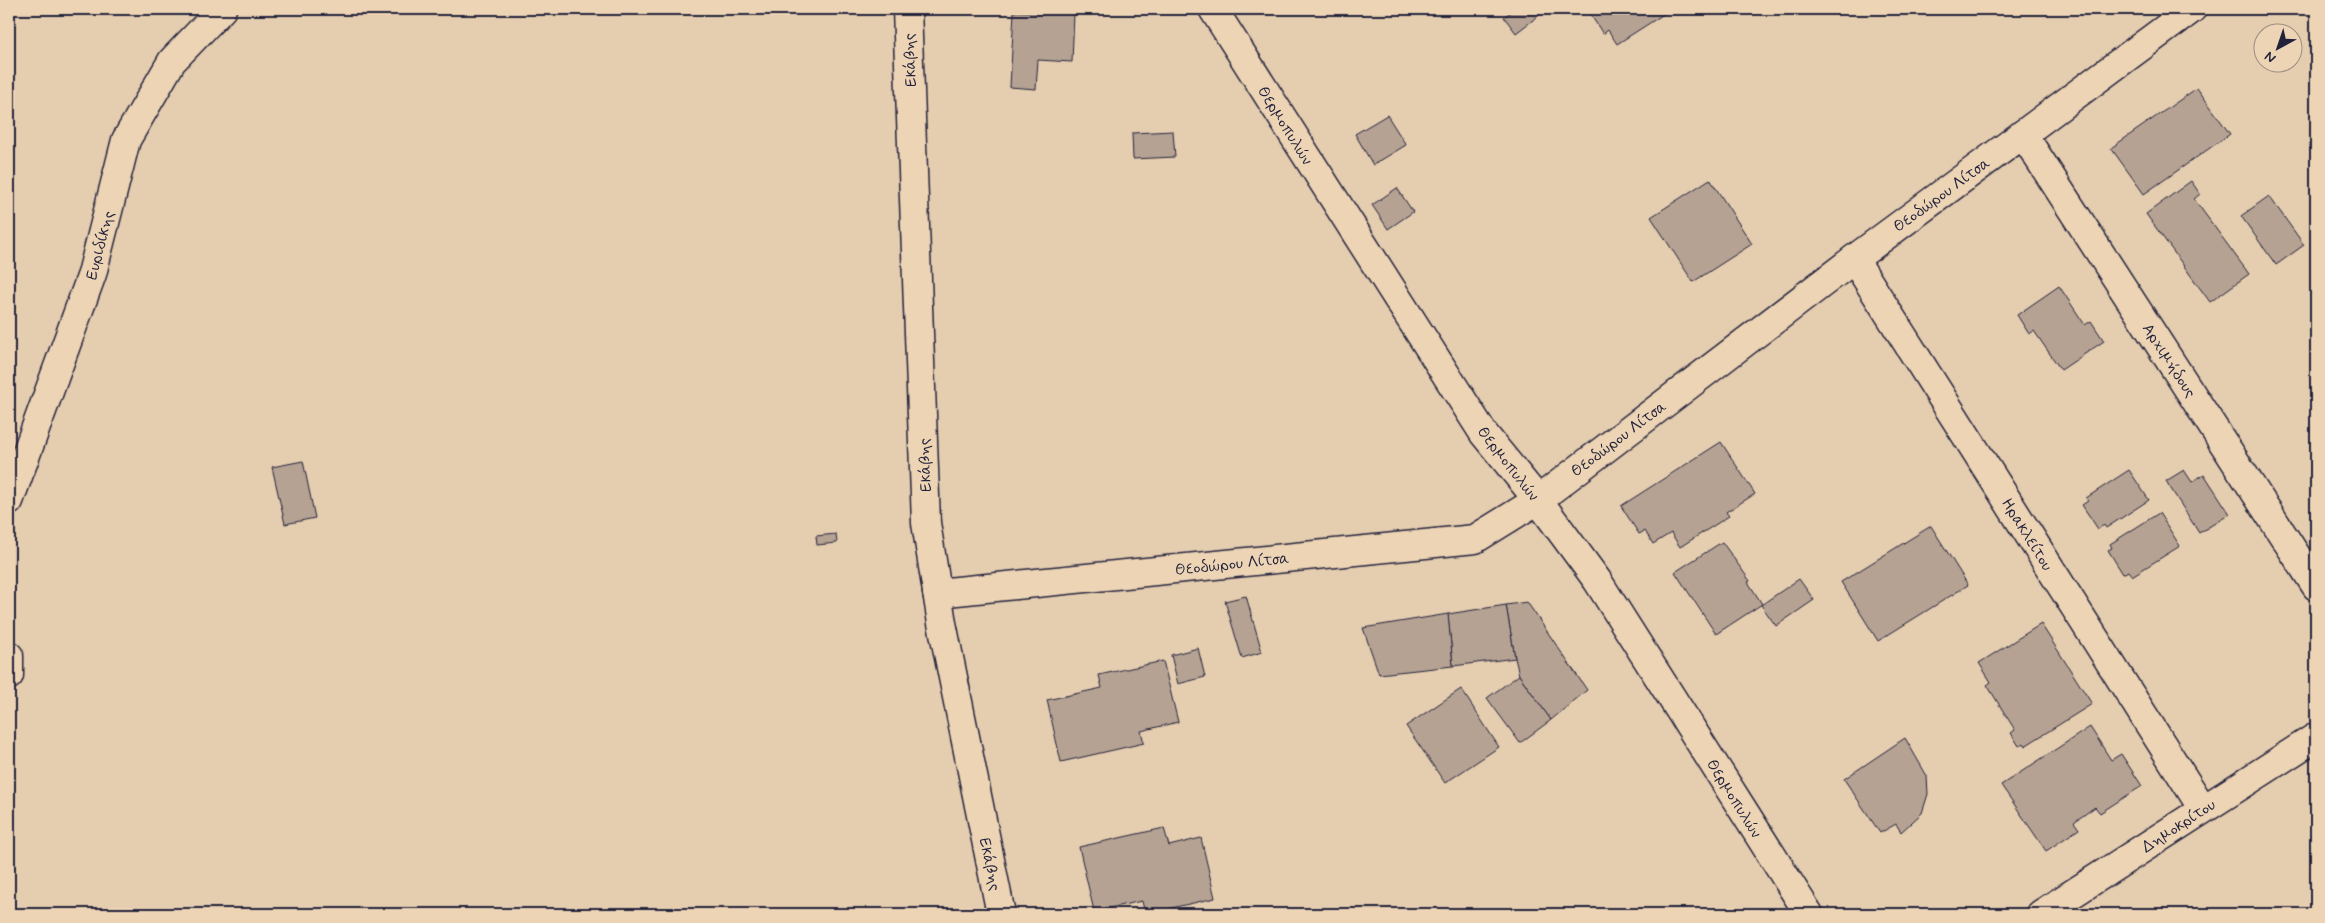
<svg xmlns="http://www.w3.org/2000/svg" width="2325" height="923" font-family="Mynerve,sans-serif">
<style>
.building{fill:#b5a293;stroke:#22223b}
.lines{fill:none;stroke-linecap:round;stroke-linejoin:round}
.minor-casing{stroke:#22223b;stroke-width:31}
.minor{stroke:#edd4b5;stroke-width:28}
.labels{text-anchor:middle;stroke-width:4.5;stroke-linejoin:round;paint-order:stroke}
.street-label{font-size:16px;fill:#22223b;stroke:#edd4b5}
</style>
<rect width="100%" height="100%" fill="#e5cdb0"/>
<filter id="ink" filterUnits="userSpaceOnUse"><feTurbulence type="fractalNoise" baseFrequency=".02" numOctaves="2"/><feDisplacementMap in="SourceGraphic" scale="10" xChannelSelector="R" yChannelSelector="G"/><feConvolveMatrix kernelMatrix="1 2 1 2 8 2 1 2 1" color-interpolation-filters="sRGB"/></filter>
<g filter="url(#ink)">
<!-- building -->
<g class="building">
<path d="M1515,9H1545L1546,10L1516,33L1504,17Z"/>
<path d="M1587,9H1669L1670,10L1617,44L1608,30L1603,34Z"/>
<path d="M1014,11L1074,14L1072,62L1038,60L1036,89L1010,87Z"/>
<path d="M2197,88L2230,134L2144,194L2111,148Z"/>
<path d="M1387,115L1406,145L1373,165L1355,134Z"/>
<path d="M1173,131L1175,157L1133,159L1132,133Z"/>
<path d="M1710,179L1752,244L1693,282L1651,217Z"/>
<path d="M2191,181L2200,194L2194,199L2249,274L2210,302L2146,214Z"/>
<path d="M1397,188L1413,212L1388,229L1372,205Z"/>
<path d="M2269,196L2304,245L2276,265L2241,216Z"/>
<path d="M2059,286L2085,325L2091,321L2104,341L2061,370L2034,331L2029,334L2017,315Z"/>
<path d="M1721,442L1755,494L1726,512L1729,516L1680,547L1671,533L1653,544L1645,531L1639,534L1621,506Z"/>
<path d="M303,461L315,518L285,524L272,467Z"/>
<path d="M2129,470L2149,500L2106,528L2104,525L2098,529L2082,505L2088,501L2086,498Z"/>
<path d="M2184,470L2192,482L2204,474L2230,514L2199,533L2166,481Z"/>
<path d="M2159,513L2180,546L2132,576L2128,571L2123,574L2108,550L2112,548L2110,544Z"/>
<path d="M1931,526L1968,585L1878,641L1841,582Z"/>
<path d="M836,534L837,543L817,545L816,536Z"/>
<path d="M1722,542L1750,581L1748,582L1762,604L1716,634L1675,572Z"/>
<path d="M1799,579L1814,600L1776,626L1761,605Z"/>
<path d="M1246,596L1262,652L1242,658L1225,601Z"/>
<path d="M1527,602L1587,690L1551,720L1519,675L1515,658L1506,605Z"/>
<path d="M1506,605L1515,658L1453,666L1448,614Z"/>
<path d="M1448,614L1453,666L1379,674L1363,628Z"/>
<path d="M2041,624L2092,704L2025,746L2023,743L2019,746L2011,733L2015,730L1987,685L1991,682L1979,663Z"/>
<path d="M1198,648L1205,677L1178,684L1171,655Z"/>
<path d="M1163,661L1178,722L1141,731L1144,743L1061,762L1047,700L1102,688L1099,675Z"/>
<path d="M1519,675L1551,720L1520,743L1487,698Z"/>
<path d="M1461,689L1499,747L1445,783L1406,726Z"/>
<path d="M2090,727L2111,760L2121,754L2142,786L2100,813L2095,807L2074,822L2079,829L2046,851L2001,785Z"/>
<path d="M1905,738L1927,776L1928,794L1922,813L1901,832L1896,824L1880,833L1844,779Z"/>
<path d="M1164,828L1169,846L1201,838L1215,898L1145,914L1142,901L1094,911L1079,847Z"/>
</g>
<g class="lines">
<defs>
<g id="minor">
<path d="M907,9L926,523L942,623L1001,914"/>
<path d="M1213,9L1484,434L1538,500L1597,580L1809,914"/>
<path d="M2023,134L2316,586"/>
<path d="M1854,259L2203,809"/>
<path d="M9,501L92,274L126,140L172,61L222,9"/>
<path d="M937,593L1475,539L1538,500L1854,259L2192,9"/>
<path d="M9,656V675"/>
<path d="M2041,914L2316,737"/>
</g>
</defs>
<!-- minor casing -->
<use href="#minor" class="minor-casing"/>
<!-- minor -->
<use href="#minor" class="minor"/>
</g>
</g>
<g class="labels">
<!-- street labels -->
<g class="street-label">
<text transform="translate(909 60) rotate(-92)" y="6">Εκάβης</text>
<text transform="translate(1286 125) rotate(58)" y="6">Θερμοπυλών</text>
<text transform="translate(1941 194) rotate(-36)" y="6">Θεοδώρου Λίτσα</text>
<text transform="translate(99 245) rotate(-75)" y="6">Ευριδίκης</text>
<text transform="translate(2170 360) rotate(57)" y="6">Αρχιμήδους</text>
<text transform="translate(1618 438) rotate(-37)" y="6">Θεοδώρου Λίτσα</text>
<text transform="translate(1509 463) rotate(52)" y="6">Θερμοπυλών</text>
<text transform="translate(924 465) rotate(-92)" y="6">Εκάβης</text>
<text transform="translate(2028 534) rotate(58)" y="6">Ηρακλείτου</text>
<text transform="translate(1232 563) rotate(-6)" y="6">Θεοδώρου Λίτσα</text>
<text transform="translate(1735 798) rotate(58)" y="6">Θερμοπυλών</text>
<text transform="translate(2178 825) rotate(-33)" y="6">Δημοκρίτου</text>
<text transform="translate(991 864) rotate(78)" y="6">Εκάβης</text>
</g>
</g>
<!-- margin -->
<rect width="2325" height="923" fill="none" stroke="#edd4b5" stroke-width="30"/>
<rect x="15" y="15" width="2295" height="893" fill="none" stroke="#22223b" stroke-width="2" filter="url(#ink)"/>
<!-- north arrow -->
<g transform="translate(2278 48) rotate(220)"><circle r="24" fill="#edd4b5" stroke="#9c8d84"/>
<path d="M0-4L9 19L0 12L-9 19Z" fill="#22223b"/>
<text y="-8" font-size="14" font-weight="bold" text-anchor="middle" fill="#22223b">N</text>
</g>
</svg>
